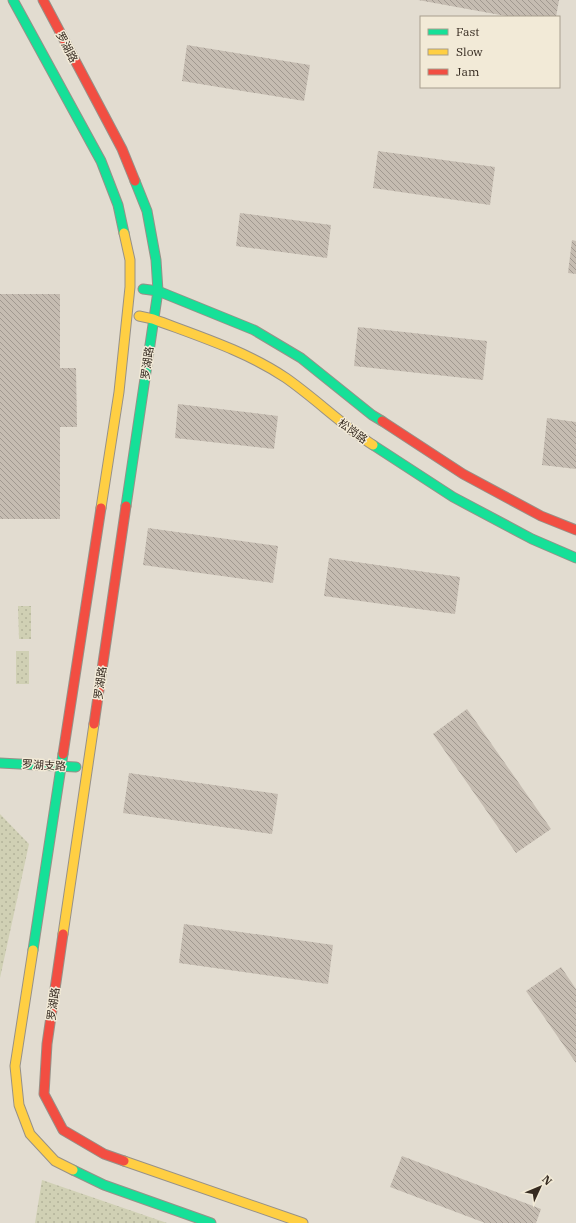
<svg xmlns="http://www.w3.org/2000/svg" width="576" height="1223" font-family="'IBM Plex Serif','Noto Sans SC',serif">
<style>
.grass{fill:url(#grass-dots)}
.building{fill:url(#building-back-hatch)}
.lines{fill:none;stroke-linecap:round;stroke-linejoin:round}
.fast-casing{stroke:#979188;stroke-width:11}
.slow-casing{stroke:#979188;stroke-width:11}
.jam-casing{stroke:#979188;stroke-width:11}
.fast{stroke:#16e098;stroke-width:9}
.slow{stroke:#ffcf43;stroke-width:9}
.jam{stroke:#f24e42;stroke-width:9}
.labels{text-anchor:middle;stroke-width:3;stroke-linejoin:round;paint-order:stroke}
.street-label{font-size:11px;fill:#362b21;stroke:#f2ead7}
</style>
<defs>
<pattern id="grass-dots" width="8" height="8" patternUnits="userSpaceOnUse"><rect width="8" height="8" fill="#d0d0b4"/><path d="M2 2h.1M6 6h.1" fill="none" stroke="#b3b39a" stroke-width="1.8" stroke-linecap="round"/></pattern>
<pattern id="building-back-hatch" width="6" height="6" patternUnits="userSpaceOnUse"><rect width="6" height="6" fill="#c5bcb1"/><path d="M-1 5l2 2M0 0l6 6M5-1l2 2" fill="none" stroke="#a19990"/></pattern>
</defs>
<rect width="100%" height="100%" fill="#e2dcd0"/>
<!-- grass -->
<g class="grass">
<path d="M18,606H31V639H19Z"/>
<rect x="16" y="651" width="13" height="33"/>
<path d="M0,814L29,844L0,978Z"/>
<path d="M42,1180L167,1223H35Z"/>
</g>
<!-- building -->
<g class="building">
<path d="M418,0H559L556,17H512Z"/>
<path d="M187,45L310,65L304,101L182,81Z"/>
<path d="M378,151L495,167L490,205L373,188Z"/>
<path d="M240,213L331,225L327,258L236,246Z"/>
<path d="M572,240L576,241V274L568,273Z"/>
<path d="M0,294H60V368H76L77,427H60V519H0Z"/>
<path d="M358,327L487,341L483,380L354,366Z"/>
<path d="M178,404L278,416L274,449L175,438Z"/>
<path d="M547,418L576,422V469L542,465Z"/>
<path d="M148,528L278,546L273,583L143,565Z"/>
<path d="M329,558L460,577L455,614L324,596Z"/>
<path d="M467,709L551,829L516,853L433,734Z"/>
<path d="M129,773L278,794L272,834L123,813Z"/>
<path d="M184,924L333,945L328,984L179,963Z"/>
<path d="M561,967L576,989V1063L526,991Z"/>
<path d="M402,1156L541,1209L536,1223H485L390,1187Z"/>
</g>
<g class="lines">
<defs>
<g id="fast">
<path d="M13,0L101,161L118,205L124,233"/>
<path d="M143,289L158,291L254,330L301,358L372,415L382,421"/>
<path d="M373,445L453,497L532,539L576,558"/>
<path d="M126,506L158,291L156,260L147,211L135,181"/>
<path d="M0,763L76,767"/>
<path d="M33,950L63,754"/>
<path d="M73,1170L104,1185L211,1223"/>
</g>
<g id="slow">
<path d="M139,316L153,319C198,336 246,351 286,378C316,399 342,425 373,445"/>
<path d="M101,508L119,392L130,287V260L124,233"/>
<path d="M63,934L94,724"/>
<path d="M33,950L15,1066L19,1105L30,1134L55,1161L73,1170"/>
<path d="M124,1161L303,1223"/>
</g>
<g id="jam">
<path d="M43,0L122,149L135,181"/>
<path d="M382,421L463,474L541,516L576,530"/>
<path d="M94,724L126,506"/>
<path d="M63,754L101,508"/>
<path d="M63,934L47,1044L44,1094L63,1130L104,1154L124,1161"/>
</g>
</defs>
<!-- fast casing -->
<use href="#fast" class="fast-casing"/>
<!-- slow casing -->
<use href="#slow" class="slow-casing"/>
<!-- jam casing -->
<use href="#jam" class="jam-casing"/>
<!-- fast -->
<use href="#fast" class="fast"/>
<!-- slow -->
<use href="#slow" class="slow"/>
<!-- jam -->
<use href="#jam" class="jam"/>
</g>
<g class="labels">
<!-- street labels -->
<g class="street-label">
<text transform="translate(67 47) rotate(62)" y="4">罗湖路</text>
<text transform="translate(147 363) rotate(-82)" y="4">罗湖路</text>
<text transform="translate(353 431) rotate(36)" y="4">松岗路</text>
<text transform="translate(100 683) rotate(-82)" y="4">罗湖路</text>
<text transform="translate(44 765) rotate(3)" y="4">罗湖支路</text>
<text transform="translate(53 1004) rotate(-82)" y="4">罗湖路</text>
</g>
</g>
<!-- legend -->
<rect x="420" y="16" width="140" height="72" fill="#f2ead7" stroke="#a79e8e"/>
<rect x="428" y="29" width="20" height="6" fill="#16e098" stroke="#a79e8e"/>
<text x="456" y="36" font-size="12" fill="#362b21">Fast</text>
<rect x="428" y="49" width="20" height="6" fill="#ffcf43" stroke="#a79e8e"/>
<text x="456" y="56" font-size="12" fill="#362b21">Slow</text>
<rect x="428" y="69" width="20" height="6" fill="#f24e42" stroke="#a79e8e"/>
<text x="456" y="76" font-size="12" fill="#362b21">Jam</text>
<!-- north arrow -->
<g transform="translate(540 1187) rotate(46)" stroke="#f2ead7" stroke-width="3" paint-order="stroke">
<path d="M0-3L7 15L0 10L-7 15Z" fill="#362b21"/>
<text y="-6" font-size="11" font-weight="bold" text-anchor="middle" fill="#362b21">N</text>
</g>
</svg>
